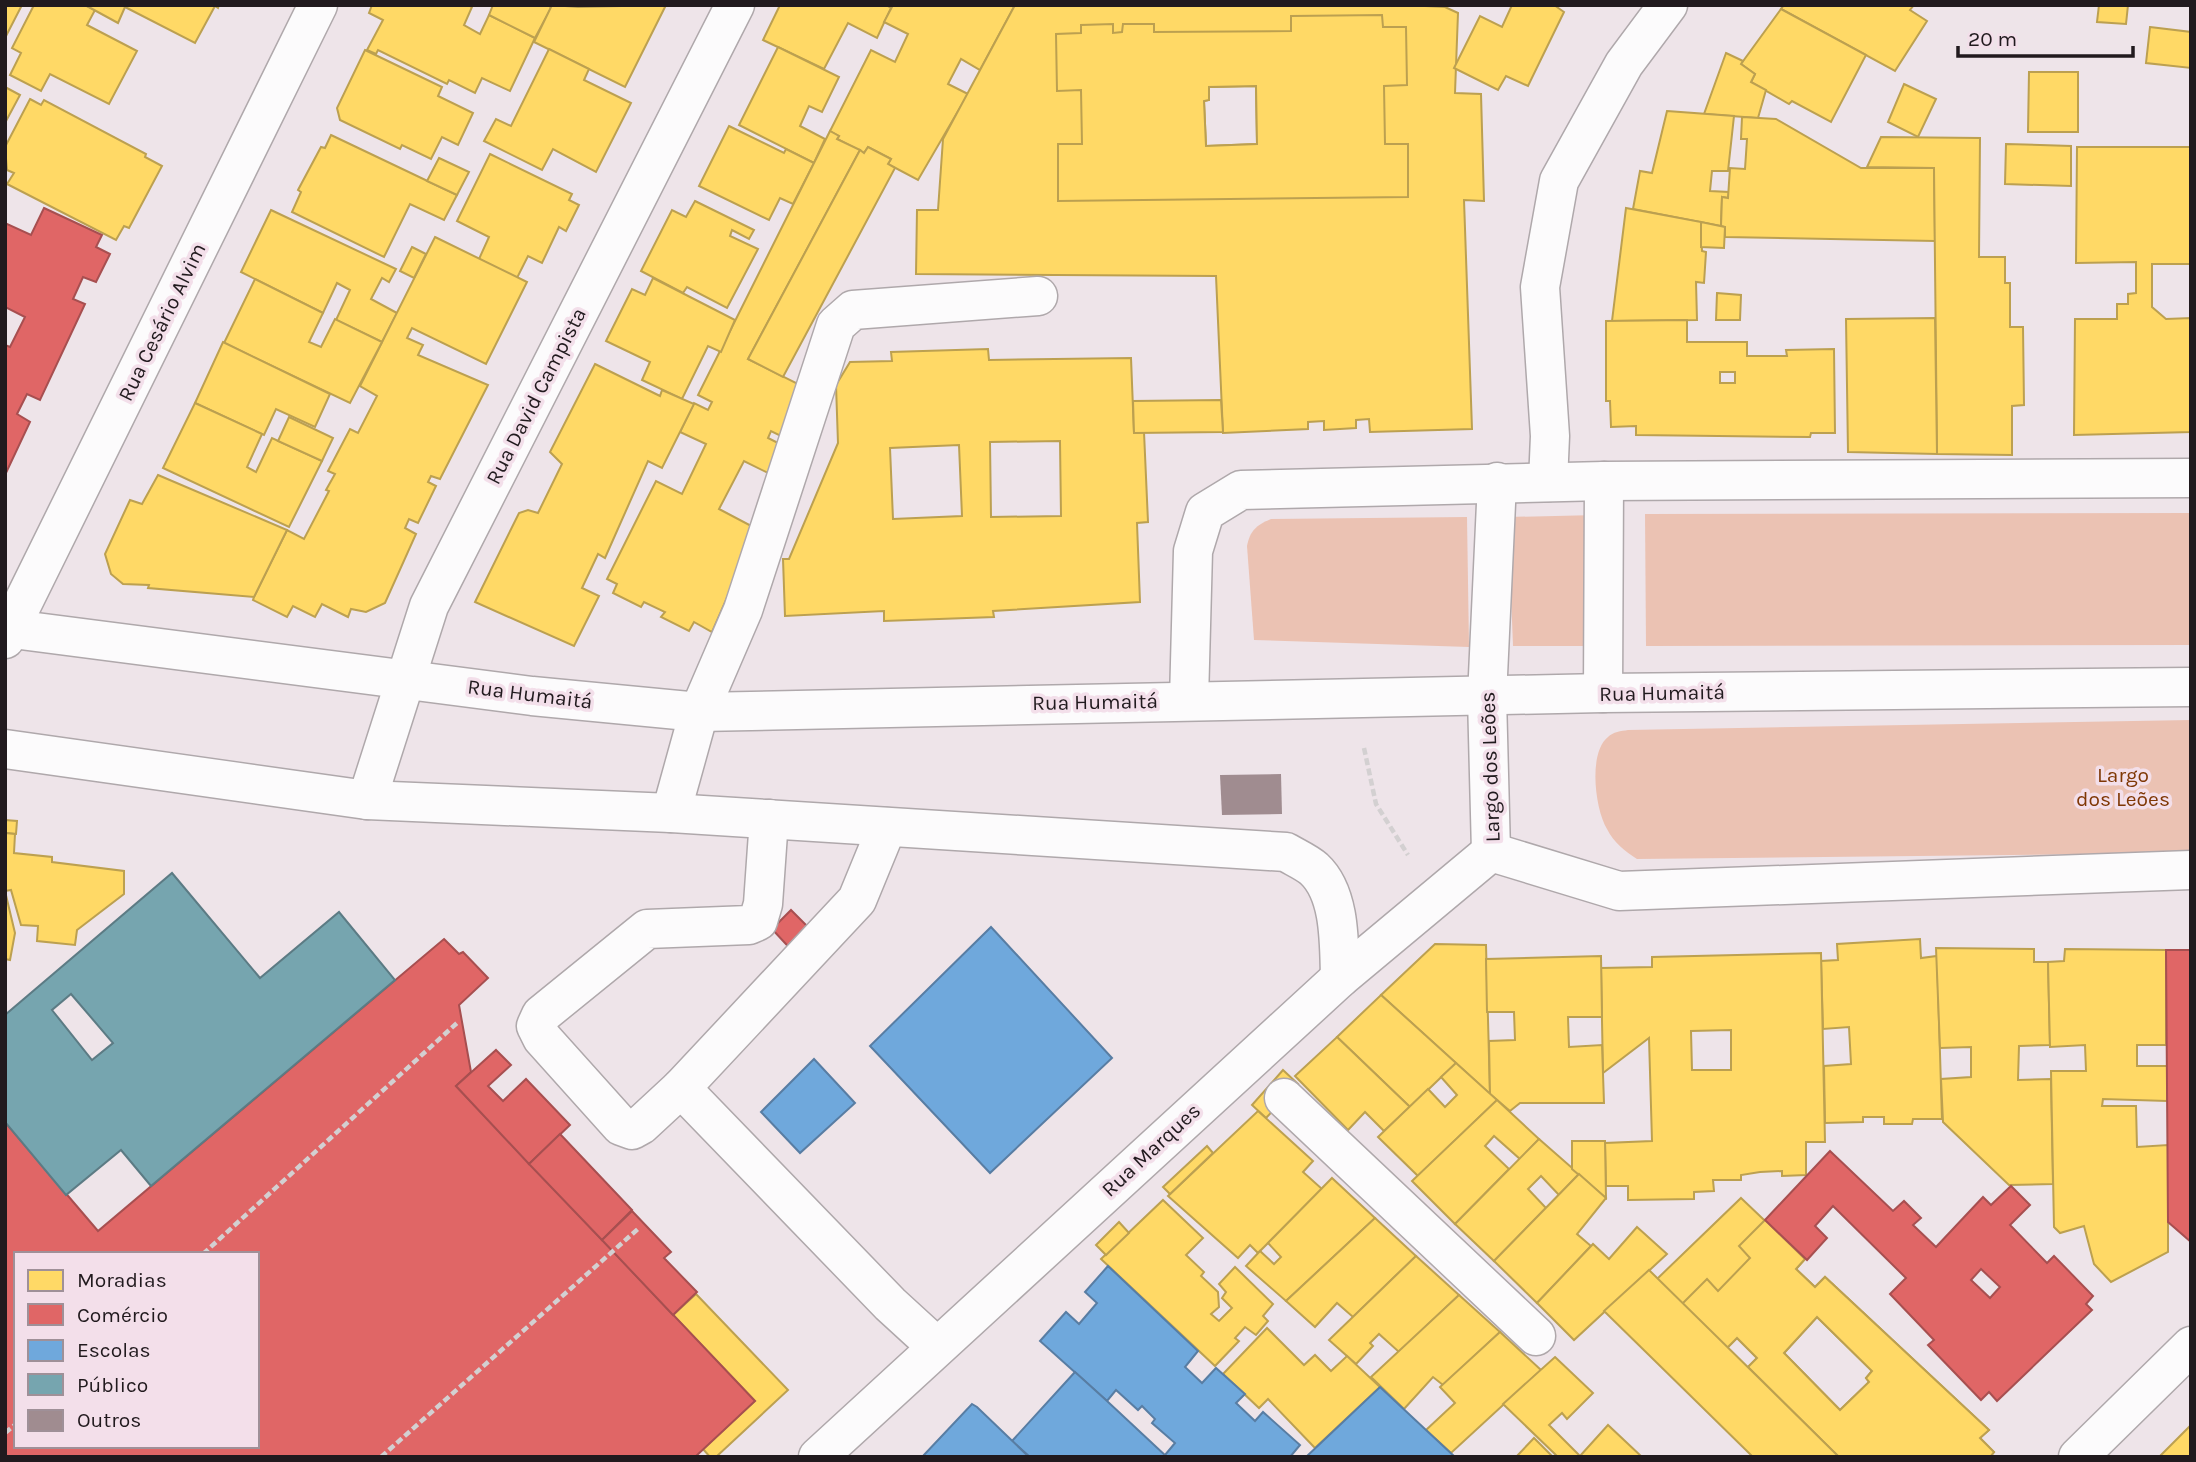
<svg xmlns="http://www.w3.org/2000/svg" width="2196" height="1462" font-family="Karla,sans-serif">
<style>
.green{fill:#ebc2b3}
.homes{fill:#ffd966;stroke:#bca050;stroke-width:2;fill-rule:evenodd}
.shops{fill:#e06666;stroke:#a74f50;stroke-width:2;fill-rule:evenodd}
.schools{fill:#6fa8dc;stroke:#587da3;stroke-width:2}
.public{fill:#76a5af;stroke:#5c7b84;stroke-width:2;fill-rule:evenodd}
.building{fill:#a08c90}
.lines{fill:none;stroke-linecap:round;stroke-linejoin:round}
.minor-casing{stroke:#afa8ab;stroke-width:41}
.major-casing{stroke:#afa8ab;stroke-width:41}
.path{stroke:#d3d0d1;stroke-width:4.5;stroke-dasharray:7 3.5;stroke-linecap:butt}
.minor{stroke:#fcfbfc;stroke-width:38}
.major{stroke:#fcfbfc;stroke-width:38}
.labels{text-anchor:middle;stroke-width:7;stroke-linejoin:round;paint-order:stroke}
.street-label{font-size:21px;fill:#211a1e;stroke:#f3dfea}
.park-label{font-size:21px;fill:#7f3705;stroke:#f3dfea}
</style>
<rect width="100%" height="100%" fill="#eee4e9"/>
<!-- green -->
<g class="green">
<path d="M2191,513V645L1646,646L1645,514Z"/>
<path d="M1597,515L1599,646H1513L1508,517Z"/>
<path d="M1467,517L1469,647L1254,640L1247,546C1250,531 1256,525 1271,519Z"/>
<path d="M2191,720V853L1637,859C1625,851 1614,843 1607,829C1595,809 1588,753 1608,737C1613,732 1621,731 1628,730Z"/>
</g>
<!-- homes -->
<g class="homes">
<path d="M5,5H22L5,38Z"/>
<path d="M34,5H85L95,10L87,25L137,51L109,104L50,74L41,91L10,75L21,53L12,48Z"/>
<path d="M219,5L218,8L215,6L195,43L125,7L118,23L85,5Z"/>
<path d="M372,5H468L472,7L464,25L480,34L489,15L535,38L510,91L482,78L475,93L449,80L447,84L378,50L376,54L367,50L383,20L369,13Z"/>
<path d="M549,5L551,8L535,38L489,15L493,5Z"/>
<path d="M552,5L578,7L666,5L625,87L534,42Z"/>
<path d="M780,5H886L891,8L877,38L848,23L824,69L763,40Z"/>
<path d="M893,5H1015L980,70L961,59L948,84L968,94L918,180L888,164L891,159L868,147L864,153L837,139L839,136L830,131L871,50L895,62L908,34L884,22Z"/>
<path d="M1015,5H1405L1445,7L1458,13L1455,93L1481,94L1484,201L1464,200L1472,429L1370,432L1369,419L1356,420V428L1324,430V421L1308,422V429L1223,433L1216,276L916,274L917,210H938L943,139ZM1256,86L1257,144L1206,146L1204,101L1209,100V87Z"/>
<path d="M1512,5H1554L1564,12L1528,86L1506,76L1498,90L1454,68L1480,16L1502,27Z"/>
<path d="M1784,5H1914L1910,10L1927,21L1895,71L1781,9Z"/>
<path d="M2099,5H2128L2126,24L2097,22Z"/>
<path d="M1781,9L1866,55L1831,122L1792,101L1789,104L1751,82L1755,74L1741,64Z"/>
<path d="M1382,15L1383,27H1406L1407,85L1384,86L1385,144H1408V197L1058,201V144H1082L1081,90L1057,91L1056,34L1081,33V25L1113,24V33L1122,32L1123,24H1154V32L1291,31V16ZM1256,86L1257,144L1206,146L1204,101L1209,100V87Z"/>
<path d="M2150,27L2191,32V68L2146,63Z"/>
<path d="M778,47L839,77L822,112L809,106L800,126L825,139L814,163L739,125Z"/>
<path d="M549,49L589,69L584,80L631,103L596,172L553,149L542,170L484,141L496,119L511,126Z"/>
<path d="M365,50L442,87L438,96L473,113L458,145L442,137L431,159L402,145L400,149L340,120L337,108Z"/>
<path d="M1726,53L1743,61L1741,64L1755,74L1751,82L1766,90L1758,118L1704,114Z"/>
<path d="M2029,72H2078V132H2028Z"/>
<path d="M1904,84L1936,99L1918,137L1888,122Z"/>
<path d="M5,87L20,95L5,123Z"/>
<path d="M30,99L41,105L44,100L146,154L145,157L162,166L129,228L124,226L116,240L7,184L14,173L7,170L5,147Z"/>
<path d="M1667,111L1734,116L1728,171H1712L1710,191L1729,192L1728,198L1722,197L1721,226L1633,209L1640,171L1652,173Z"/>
<path d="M1742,117L1776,119L1861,168H1934L1935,241L1725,237V227L1721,226L1722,197L1728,198L1730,168L1745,169L1747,139H1741Z"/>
<path d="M729,126L784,153L786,149L814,163L793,204L780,198L769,220L699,186Z"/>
<path d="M830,131L839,136L837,139L860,150L748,359L810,390L787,439L771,431L768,438L784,446L770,474L744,461L719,509L757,529L712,632L694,622L689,631L661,617L665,612L644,602L641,607L613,593L617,584L607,579L656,481L682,494L706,444L680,432L694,403L708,410L712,402L698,395Z"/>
<path d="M331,135L457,195L444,220L410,204L384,257L292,212L301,192L298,190L321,147L325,148Z"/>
<path d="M1881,137L1980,138L1979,257H2005V283H2010V327H2023L2024,405L2012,406V455L1937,454L1934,168L1867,167Z"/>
<path d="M2006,144L2071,146V186L2005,184Z"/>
<path d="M868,147L891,159L888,164L895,168L783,377L748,359L860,150L864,153Z"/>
<path d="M2077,147H2191V264H2152V307L2166,319L2191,318V432L2074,435L2075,319H2117V304H2128V294L2136,293V262L2076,263Z"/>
<path d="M490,154L572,194L569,200L579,205L566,231L559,227L542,263L528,256L517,278L479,259L489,237L457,221Z"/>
<path d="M439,158L469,172L457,195L427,181Z"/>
<path d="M695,201L754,230L749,239L732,230L730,236L758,249L727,308L687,287L683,293L641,271L672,210L686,217Z"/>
<path d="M1626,208L1701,222L1702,251L1706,252L1704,283L1696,282L1697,320L1612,321Z"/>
<path d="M271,210L396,269L389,282L382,278L371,299L397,313L382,342L336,320L350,290L337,283L323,313L241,272Z"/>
<path d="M1701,222L1725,227L1724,248L1701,247Z"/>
<path d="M435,237L527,282L486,364L412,328L407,338L423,345L418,355L488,385L440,479L431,476L428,482L436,486L418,523L409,519L405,528L416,534L385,603L366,612L351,609L348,617L322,604L315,617L293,606L287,617L253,600L254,597L287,530L304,539L329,491L326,490L335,474L328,471L350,429L358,433L377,396L360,386Z"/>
<path d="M412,247L426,254L414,278L400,271Z"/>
<path d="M653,278L735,320L721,352L708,346L682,399L642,380L650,362L606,341L632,289L645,295Z"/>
<path d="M255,279L323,313L309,342L321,347L335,319L382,342L350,403L224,343Z"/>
<path d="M1717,293L1741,295L1740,320H1716Z"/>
<path d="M1935,318L1937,454L1848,452L1846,319Z"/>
<path d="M1687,320V342H1747V356H1787L1786,350L1834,349L1835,433H1811L1810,437L1636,435V426L1611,427L1610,401H1606V321ZM1720,372H1735V383H1720Z"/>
<path d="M223,342L330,394L315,427L276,409L264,435L195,403Z"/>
<path d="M988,349L989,360L1131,358L1134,433L1144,432L1148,522L1137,523L1140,602L993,611L994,617L884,621V611L785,616L783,559H789L838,443L836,385L850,362L892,361L891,352ZM1060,441L1061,516L991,517L990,442ZM959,445L962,516L893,519L890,448Z"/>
<path d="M595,364L660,396L662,390L694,404L662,468L648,461L605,558L598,554L582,588L599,596L574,646L475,602L519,513L528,510L538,513L562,464L550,452Z"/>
<path d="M1221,400L1223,432L1134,433L1133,401Z"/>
<path d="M195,403L262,434L247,467L256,472L272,438L322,461L289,527L163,468Z"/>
<path d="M289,417L333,438L322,461L278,441Z"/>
<path d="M158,475L287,530L254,597L148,588L149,585L123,584L111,574L105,554L130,500L142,504Z"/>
<path d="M5,820L17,821L16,834L5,833Z"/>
<path d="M5,833L15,834L14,853L52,857V862L124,871V894L77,930L75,945L37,941L38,926L21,925L11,890L5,891L15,933L10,960L5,959Z"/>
<path d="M1920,939L1921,958L1937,956L1942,1119H1913L1912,1124H1884V1117H1863V1122L1825,1123L1824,1066L1851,1064L1849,1027L1823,1029L1821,961L1838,960L1837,944Z"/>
<path d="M1435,944L1486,945L1490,1094L1381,995Z"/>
<path d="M1936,948L2034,949V962H2048L2050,1045L2019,1046L2018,1080L2051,1079L2053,1184L2009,1185L1943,1122L1941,1079L1971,1077V1047L1940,1048Z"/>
<path d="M2065,949L2166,950V1045H2137V1066H2167V1101L2103,1099L2102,1106H2136L2137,1147L2168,1145V1252L2111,1282L2094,1264L2084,1226L2060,1233L2054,1227L2051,1071H2086L2085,1045L2050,1047L2048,962L2064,961Z"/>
<path d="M1821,953L1825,1142H1806V1175L1782,1176V1171L1760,1172L1741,1175V1180H1713L1714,1191L1694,1192V1199L1628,1200V1186H1606L1605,1143L1652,1141L1649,1038L1603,1073L1601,968L1652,967V957ZM1731,1030V1070H1692L1691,1031Z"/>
<path d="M1601,956L1602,1017H1568L1569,1047L1602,1045L1604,1103H1520L1510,1111L1490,1094L1489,1041L1515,1040L1514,1012H1487L1486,959Z"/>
<path d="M1381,995L1456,1063L1410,1107L1337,1037Z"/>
<path d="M1337,1037L1410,1107L1384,1131L1365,1112L1348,1130L1295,1076Z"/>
<path d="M1456,1063L1497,1100L1418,1176L1378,1137L1428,1089L1445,1107L1457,1095L1441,1077Z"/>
<path d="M1283,1070L1298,1084L1266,1118L1252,1105Z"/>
<path d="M1497,1100L1539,1139L1520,1159L1494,1136L1485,1146L1509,1169L1455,1224L1412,1181Z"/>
<path d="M1258,1111L1313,1161L1303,1172L1322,1189L1258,1253L1250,1245L1238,1258L1168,1196Z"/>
<path d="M1539,1139L1579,1174L1559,1195L1541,1176L1528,1189L1546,1208L1494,1261L1455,1224Z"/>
<path d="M1572,1141H1605L1606,1198L1572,1169Z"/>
<path d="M1207,1146L1213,1153L1170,1194L1163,1187Z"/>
<path d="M1579,1174L1606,1198L1577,1234L1591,1246L1537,1303L1494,1261Z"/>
<path d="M1332,1178L1375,1218L1286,1301L1246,1266L1260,1251L1274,1264L1281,1257L1268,1243Z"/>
<path d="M1741,1198L1805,1259L1796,1269L1815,1287L1825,1277L1989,1430L1980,1438L1994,1452L1990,1457H1839L1748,1367L1757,1358L1737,1338L1727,1348L1657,1279ZM1817,1317L1872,1371L1866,1378L1869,1382L1840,1410L1784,1353Z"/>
<path d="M1163,1200L1203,1238L1186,1255L1204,1272L1201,1276L1218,1292L1219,1307L1211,1314L1219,1321L1232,1308L1222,1298L1226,1292L1219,1284L1235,1267L1273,1304L1263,1316L1268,1321L1256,1335L1245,1327L1235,1338L1239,1341L1215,1366L1101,1259Z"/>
<path d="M1375,1218L1416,1256L1353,1317L1337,1303L1315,1327L1286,1301Z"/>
<path d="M1765,1220L1805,1259L1796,1269L1815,1287L1825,1277L1989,1430L1980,1438L1994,1452L1990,1457H1839L1748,1367L1757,1358L1737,1338L1727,1348L1682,1304L1707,1279L1718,1291L1750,1258L1739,1246ZM1817,1317L1872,1371L1866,1378L1869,1382L1840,1410L1784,1353Z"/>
<path d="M1119,1222L1129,1233L1106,1255L1096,1245Z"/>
<path d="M1637,1227L1667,1254L1574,1340L1537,1303L1593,1244L1609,1259Z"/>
<path d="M1416,1256L1459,1295L1399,1352L1379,1334L1370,1343L1373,1346L1356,1364L1329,1340Z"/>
<path d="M1649,1270L1764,1383L1839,1457H1753L1604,1311Z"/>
<path d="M696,1294L788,1390L716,1457H710L703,1449L755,1401L673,1315Z"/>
<path d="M1459,1295L1500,1332L1443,1385L1433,1377L1404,1409L1371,1377Z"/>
<path d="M1267,1328L1304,1365L1315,1355L1331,1371L1347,1356L1380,1387L1315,1448L1268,1399L1259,1408L1223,1374Z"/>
<path d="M1500,1332L1541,1370L1451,1453L1426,1430L1455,1403L1440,1387Z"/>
<path d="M1555,1357L1593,1393L1567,1419L1562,1413L1549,1425L1580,1456L1608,1425L1642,1457H1558L1503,1404Z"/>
<path d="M2191,1425V1457H2159Z"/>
<path d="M1534,1438L1553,1457H1516Z"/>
</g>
<!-- shops -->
<g class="shops">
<path d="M44,208L102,235L96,247L110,254L96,282L83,277L73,299L85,304L40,400L27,394L17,414L30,422L5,475V345L10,347L25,317L5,307V223L31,235Z"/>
<path d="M791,910L817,936L797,956L772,929Z"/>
<path d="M444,939L459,954L463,952L488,978L459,1005L471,1072L456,1086L755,1401L695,1457H5V1122L98,1231ZM16,1254H257V1446H16Z"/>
<path d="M2166,950H2191V1242L2168,1222Z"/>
<path d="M496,1050L511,1065L488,1086L503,1101L526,1079L570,1125L529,1164L456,1086Z"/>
<path d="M560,1134L632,1210L602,1240L529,1164Z"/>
<path d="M1830,1151L1893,1211L1904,1201L1921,1218L1913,1225L1936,1247L1983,1197L1991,1205L2011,1186L2030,1205L2010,1225L2047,1263L2054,1256L2093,1296L2086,1304L2092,1310L1997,1401L1989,1392L1981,1400L1928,1345L1934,1340L1890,1294L1906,1278L1833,1206L1815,1226L1827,1238L1807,1260L1765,1220ZM1981,1269L2000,1287L1990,1298L1971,1280Z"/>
<path d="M632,1211L671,1252L664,1258L697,1292L673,1315L602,1240Z"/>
</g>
<!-- schools -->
<g class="schools">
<path d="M991,927L1112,1058L990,1173L870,1046Z"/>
<path d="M814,1059L855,1103L800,1153L761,1112Z"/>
<path d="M1108,1266L1198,1351L1185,1367L1202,1383L1216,1368L1245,1394L1236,1403L1255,1421L1263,1412L1300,1445L1290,1457H1167L1165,1455L1175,1443L1152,1423L1155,1419L1142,1406L1138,1410L1116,1390L1107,1401L1040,1341L1066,1312L1079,1324L1097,1303L1085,1292Z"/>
<path d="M1075,1372L1107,1401L1167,1457H1030L1012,1441Z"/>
<path d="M1380,1387L1426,1430L1455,1457H1306Z"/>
<path d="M972,1404L977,1407L1029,1457H922Z"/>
</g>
<!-- public -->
<path class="public" d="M172,873L260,978L339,912L395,980L151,1186L121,1150L66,1195L5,1122V1015ZM71,994L113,1043L92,1060L52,1010Z"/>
<!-- building -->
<path class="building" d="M1281,774L1282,814L1222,815L1220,775Z"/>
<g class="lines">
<defs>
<g id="minor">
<path d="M1548,482L1550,436L1540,287L1559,181L1624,64L1668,5"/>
<path d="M5,639L318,5"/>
<path d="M1603,693L1604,481"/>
<path d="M1189,700L1193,551L1205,512L1241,490L1604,481L2191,478"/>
<path d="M699,712L743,610L836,325L853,310L1038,296"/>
<path d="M5,749L367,800L671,813L1286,852C1294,857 1306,862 1314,869C1341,894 1339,944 1340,978"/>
<path d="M367,800L429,606L735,5"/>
<path d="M769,819L763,904L758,921L749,925L647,929L541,1015L536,1026L542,1038L621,1126L632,1130L641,1125L681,1088L857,900L887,827"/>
<path d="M1491,852L1619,891L2191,870"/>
<path d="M1491,852L1487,697L1497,482"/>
<path d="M681,1088L890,1304L937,1347"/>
<path d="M1284,1098L1536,1336"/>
<path d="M818,1457L1340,978L1491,852"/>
<path d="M2078,1457L2191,1346"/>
</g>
<g id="major">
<path d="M5,628L532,696L699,712L1603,693L2191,687"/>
<path d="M671,813L699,712"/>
</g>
</defs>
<!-- minor casing -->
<use href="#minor" class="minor-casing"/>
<!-- major casing -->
<use href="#major" class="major-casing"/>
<!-- path -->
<g class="path">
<path d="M1364,748L1376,804L1408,855"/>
<path d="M203,1254L457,1023"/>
<path d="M5,1433L16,1424"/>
<path d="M381,1457L639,1228"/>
</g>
<!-- minor -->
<use href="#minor" class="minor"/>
<!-- major -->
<use href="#major" class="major"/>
</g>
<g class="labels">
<!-- street labels -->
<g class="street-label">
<text transform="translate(162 322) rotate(-64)" y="7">Rua Cesário Alvim</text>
<text transform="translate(536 396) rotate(-63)" y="7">Rua David Campista</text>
<text transform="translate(1662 693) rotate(-1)" y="7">Rua Humaitá</text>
<text transform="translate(530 694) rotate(7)" y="7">Rua Humaitá</text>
<text transform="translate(1095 702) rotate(-1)" y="7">Rua Humaitá</text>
<text transform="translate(1490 767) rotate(-92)" y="7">Largo dos Leões</text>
<text transform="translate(1151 1150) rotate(-43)" y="7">Rua Marques</text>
</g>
<!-- park labels -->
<g class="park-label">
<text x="2123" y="782">Largo<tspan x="2123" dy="24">dos Leões</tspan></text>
</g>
</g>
<!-- border -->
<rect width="2196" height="1462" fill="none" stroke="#211a1e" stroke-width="14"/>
<!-- legend -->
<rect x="14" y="1252" width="245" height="196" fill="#f3dfea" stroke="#9f9098" stroke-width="2"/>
<rect x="28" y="1270" width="35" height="21" fill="#ffd966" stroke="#9f9098" stroke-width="2"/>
<text x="77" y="1287" font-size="21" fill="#211a1e">Moradias</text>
<rect x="28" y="1304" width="35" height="21" fill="#e06666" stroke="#9f9098" stroke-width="2"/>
<text x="77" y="1322" font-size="21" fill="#211a1e">Comércio</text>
<rect x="28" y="1340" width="35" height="21" fill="#6fa8dc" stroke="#9f9098" stroke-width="2"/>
<text x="77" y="1357" font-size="21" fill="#211a1e">Escolas</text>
<rect x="28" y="1374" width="35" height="21" fill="#76a5af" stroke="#9f9098" stroke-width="2"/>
<text x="77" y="1392" font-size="21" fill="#211a1e">Público</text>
<rect x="28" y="1410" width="35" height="21" fill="#a08c90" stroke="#9f9098" stroke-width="2"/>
<text x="77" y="1427" font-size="21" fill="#211a1e">Outros</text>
<!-- scale -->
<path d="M1958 46v10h175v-10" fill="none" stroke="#211a1e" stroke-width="3.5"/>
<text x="1968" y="46" font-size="21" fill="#211a1e" stroke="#f3dfea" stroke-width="5" paint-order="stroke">20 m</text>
</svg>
